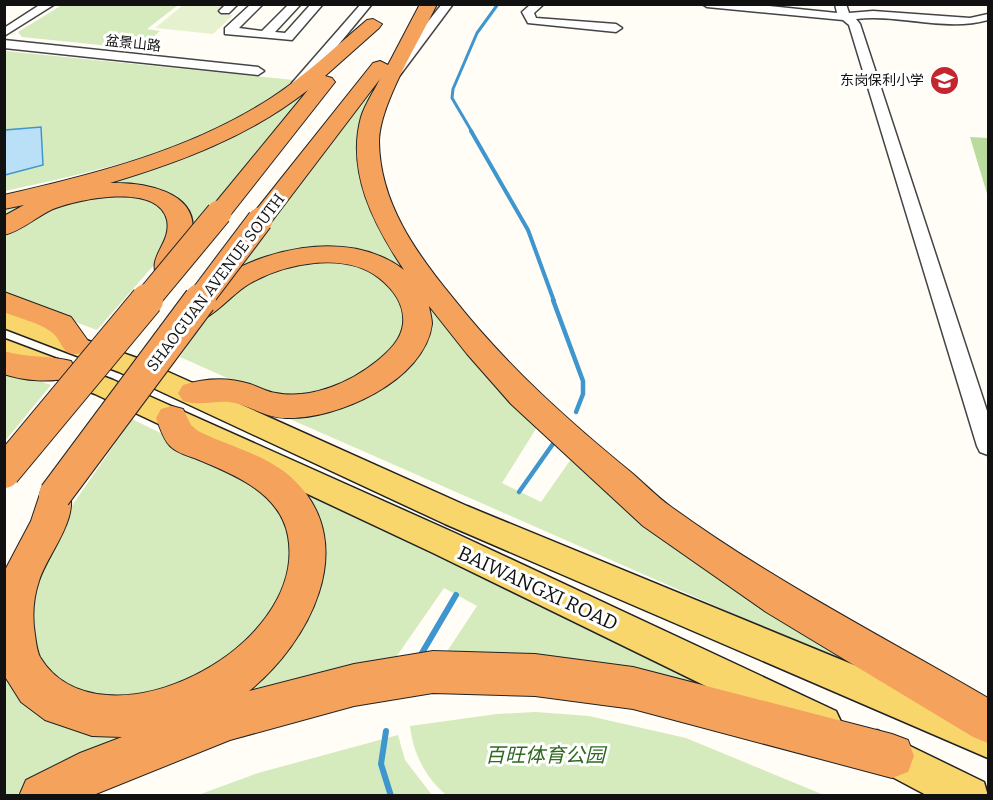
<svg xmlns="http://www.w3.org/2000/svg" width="993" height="800" font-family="Bitter,'Noto Sans SC',serif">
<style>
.green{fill:#d5ebbd}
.forest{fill:#b9dc9c}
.pitch{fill:#e6f2cf}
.water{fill:#b9e0f7;stroke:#3f96cf;stroke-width:1.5}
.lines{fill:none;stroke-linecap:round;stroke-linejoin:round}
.stream-far3{stroke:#3f96cf;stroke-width:3}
.stream-far2{stroke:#3f96cf;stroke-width:4}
.stream-far1{stroke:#3f96cf;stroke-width:4.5}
.stream{stroke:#3f96cf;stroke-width:6}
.minor-casing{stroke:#444;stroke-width:3}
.major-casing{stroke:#222;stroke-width:3}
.highway-casing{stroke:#222;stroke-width:2}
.minor{fill:#fff;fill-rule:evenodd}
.major{fill:#f9d66b;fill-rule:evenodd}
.highway{fill:#f5a25d;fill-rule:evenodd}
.highway-bridge-far1-casing{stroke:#222;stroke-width:27;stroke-linecap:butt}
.highway-bridge-casing{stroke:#222;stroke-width:34;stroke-linecap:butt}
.highway-bridge-far1{stroke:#f5a25d;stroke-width:25}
.highway-bridge{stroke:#f5a25d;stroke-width:32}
.labels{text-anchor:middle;stroke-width:6;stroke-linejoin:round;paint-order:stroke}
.far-street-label{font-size:14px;fill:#111;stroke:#fff}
.far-poi-label{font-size:14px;fill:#111;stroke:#fff;text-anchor:end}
.street-label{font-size:16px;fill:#111;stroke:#fff}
.near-street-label{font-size:20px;fill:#111;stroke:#fff}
.near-park-label{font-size:20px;font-style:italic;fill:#2f6b1f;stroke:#fff}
</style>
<rect width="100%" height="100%" fill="#fffdf5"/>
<!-- green -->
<g class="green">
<path d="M62,5V4L178,5L147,29L160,31L139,49L22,37L18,32Z"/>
<path d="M5,51L294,80C224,145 96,171 5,191V175L43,165L41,127L5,130Z"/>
<path d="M381,72L368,193L537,427L502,483L541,502L571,459L845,657L842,659L832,657L283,416L335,406L424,325L363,254L234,269Z"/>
<path d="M317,81L198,226L193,228L185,212L116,187L5,222V206L118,175Z"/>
<path d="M96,195C124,196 152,193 170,218L167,250L97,330L5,296V233L32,215Z"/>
<path d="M333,261L364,268L376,274L400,298L405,324L389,360L327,393L272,398L180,357C196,333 221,294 247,280C273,266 304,263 333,261Z"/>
<path d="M5,369L51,385L5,441Z"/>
<path d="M132,419L272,488L291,529L287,591L239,658L152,699L78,695L44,669L27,627L44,546Z"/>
<path d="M301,491L738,697L442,659L477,606L444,588L392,663L39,782L15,795L5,796L4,669L74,728L285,643Z"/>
<path d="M536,712L589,716L686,738L824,795H446C425,777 413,753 410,726L497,714Z"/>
<path d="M398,735L405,760L432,795H198L258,773Z"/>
</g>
<!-- forest -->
<path class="forest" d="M970,137L988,138V197Z"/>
<!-- pitch -->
<path class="pitch" d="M183,5H229L218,14L233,15L213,34L155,28Z"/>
<!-- water -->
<path class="water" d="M41,127L43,165L5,175V130Z"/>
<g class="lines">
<!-- stream-far3 -->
<path class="stream-far3" d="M472,132L452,98L453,89L477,33L498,4"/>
<!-- stream-far2 -->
<path class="stream-far2" d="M471,131L528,230L554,301"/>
<!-- stream-far1 -->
<g class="stream-far1">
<path d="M553,300L583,381V394L576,412"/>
<path d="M519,492L555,441"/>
</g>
<!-- stream -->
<g class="stream">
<path d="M419,658L456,595"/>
<path d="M386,731L381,764L391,796"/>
</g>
<defs>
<g id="minor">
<path d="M41,4H55L4,36V28Z"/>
<path d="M226,4H238L229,13H221L219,11Z"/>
<path d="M251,4H263L239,28L262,31L289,4H301L275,32L285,33L311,4H323L292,40L225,34V28Z"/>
<path d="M361,4H372L302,89H292V83Z"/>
<path d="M442,4H453L400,75H390V69Z"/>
<path d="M531,4H544L534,13L536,18L616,24L622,28L616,32L528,23L522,12Z"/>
<path d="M702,4H749L837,13L835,4H846L849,13L873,11L970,18L988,14V20C946,32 900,14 856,19L860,24L988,414V455L980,452L977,446L849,25L843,20L707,7Z"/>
<path d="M4,40L258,67L264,71L258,75L4,48Z"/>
</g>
<g id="major">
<path d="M4,311L137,358L467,506L988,720V758L445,524L119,372L4,328Z"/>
<path d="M4,339L113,380L455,533L836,711L842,724L836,737L823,743L810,737L433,553L95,394L4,358Z"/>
<path d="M877,730L984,782L988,796H928L864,762L858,749L864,736Z"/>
</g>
<g id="highway">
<path d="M420,4H437C420,40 379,104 379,142C380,203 416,253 453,298C505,364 567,420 632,473C645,484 656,496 670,506C770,579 882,636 988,698V743L973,737L766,612L643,526L511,404L467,354L429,306C430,312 432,319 432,324C425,381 336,420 286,418C265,418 248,404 229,402C213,401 199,406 183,401L178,393L183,385C205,378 228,377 250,384C259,387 267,392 276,393C311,400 351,382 377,361C389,351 401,340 403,324C405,305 393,289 379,278C345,251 284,263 249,284C228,296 207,329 181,322L177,315C183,305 194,298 203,290C254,249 348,226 404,270C374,225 346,172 361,117C365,104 374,91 380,79L269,225L260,227L251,225L248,220L373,63L380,61L388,65Z"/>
<path d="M373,19L382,24L379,28L325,76L332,78L335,82L228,218L219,220L210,218L207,213L308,90C250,136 180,162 110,183C141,182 201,190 192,236C189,254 178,252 181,274L177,280L168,283L159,280C144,257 172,245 167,220C158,182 78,199 53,209C37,216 22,231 4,235V216L24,205L4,209V195C96,174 191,150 271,98C305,76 335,47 367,20Z"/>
<path d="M4,292L71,317L91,345L86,352C59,360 66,342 50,331C37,322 18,318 4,312Z"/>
<path d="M4,351C27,358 49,355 71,361L75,369L71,377C51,383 24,381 4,374Z"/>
<path d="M172,406L183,409L191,425L198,431C230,447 269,455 295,481C361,546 308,644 249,691L354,664L433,651L535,654L633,667L892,734L908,740L914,756L908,772L892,778L633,709L535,696L433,693L354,706L230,740L91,796H19L26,780L80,753L122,737L92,736L45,720L21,702L4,675V572L31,521L43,485L55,480L67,485C83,516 48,552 39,581C33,599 32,617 35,635C36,642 37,651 40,657C99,754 309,650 288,536C280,493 235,475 199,460C190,456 178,454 170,446C163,439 160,427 156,418L161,409Z"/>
</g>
</defs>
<!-- minor casing -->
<use href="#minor" class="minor-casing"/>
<!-- major casing -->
<use href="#major" class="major-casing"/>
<!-- highway casing -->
<use href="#highway" class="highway-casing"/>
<!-- minor -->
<use href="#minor" class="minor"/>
<!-- major -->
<use href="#major" class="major"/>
<!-- highway -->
<use href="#highway" class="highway"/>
<defs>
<g id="highway-bridge-far1">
<path d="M146,301L219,213"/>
<path d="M199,301L260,220"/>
</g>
<g id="highway-bridge">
<path d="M4,472L147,300"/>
<path d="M55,495L200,300"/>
</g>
</defs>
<!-- highway-bridge-far1 casing -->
<use href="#highway-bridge-far1" class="highway-bridge-far1-casing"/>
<!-- highway-bridge casing -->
<use href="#highway-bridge" class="highway-bridge-casing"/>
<!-- highway-bridge-far1 -->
<use href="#highway-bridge-far1" class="highway-bridge-far1"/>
<!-- highway-bridge -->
<use href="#highway-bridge" class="highway-bridge"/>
</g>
<!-- icons -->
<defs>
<symbol id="school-disc" viewBox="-11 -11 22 22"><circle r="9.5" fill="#c4262e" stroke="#fff"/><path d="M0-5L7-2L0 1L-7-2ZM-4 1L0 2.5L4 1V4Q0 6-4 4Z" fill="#fff"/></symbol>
</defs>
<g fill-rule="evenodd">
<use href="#school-disc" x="928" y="64" width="33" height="33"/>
</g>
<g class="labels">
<!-- far-street labels -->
<g class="far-street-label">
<text transform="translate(133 43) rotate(6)" y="5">盆景山路</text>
</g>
<!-- far-poi labels -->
<g class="far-poi-label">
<text x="924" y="85">东岗保利小学</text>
</g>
<!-- street labels -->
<g class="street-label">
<text transform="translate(215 282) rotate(-53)" y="6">SHAOGUAN AVENUE SOUTH</text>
</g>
<!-- near-street labels -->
<g class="near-street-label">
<text transform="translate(538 588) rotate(25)" y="7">BAIWANGXI ROAD</text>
</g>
<!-- near-park labels -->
<g class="near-park-label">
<text x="545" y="762">百旺体育公园</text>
</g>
</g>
<!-- border -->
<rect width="993" height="800" fill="none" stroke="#111111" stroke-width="12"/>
</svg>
